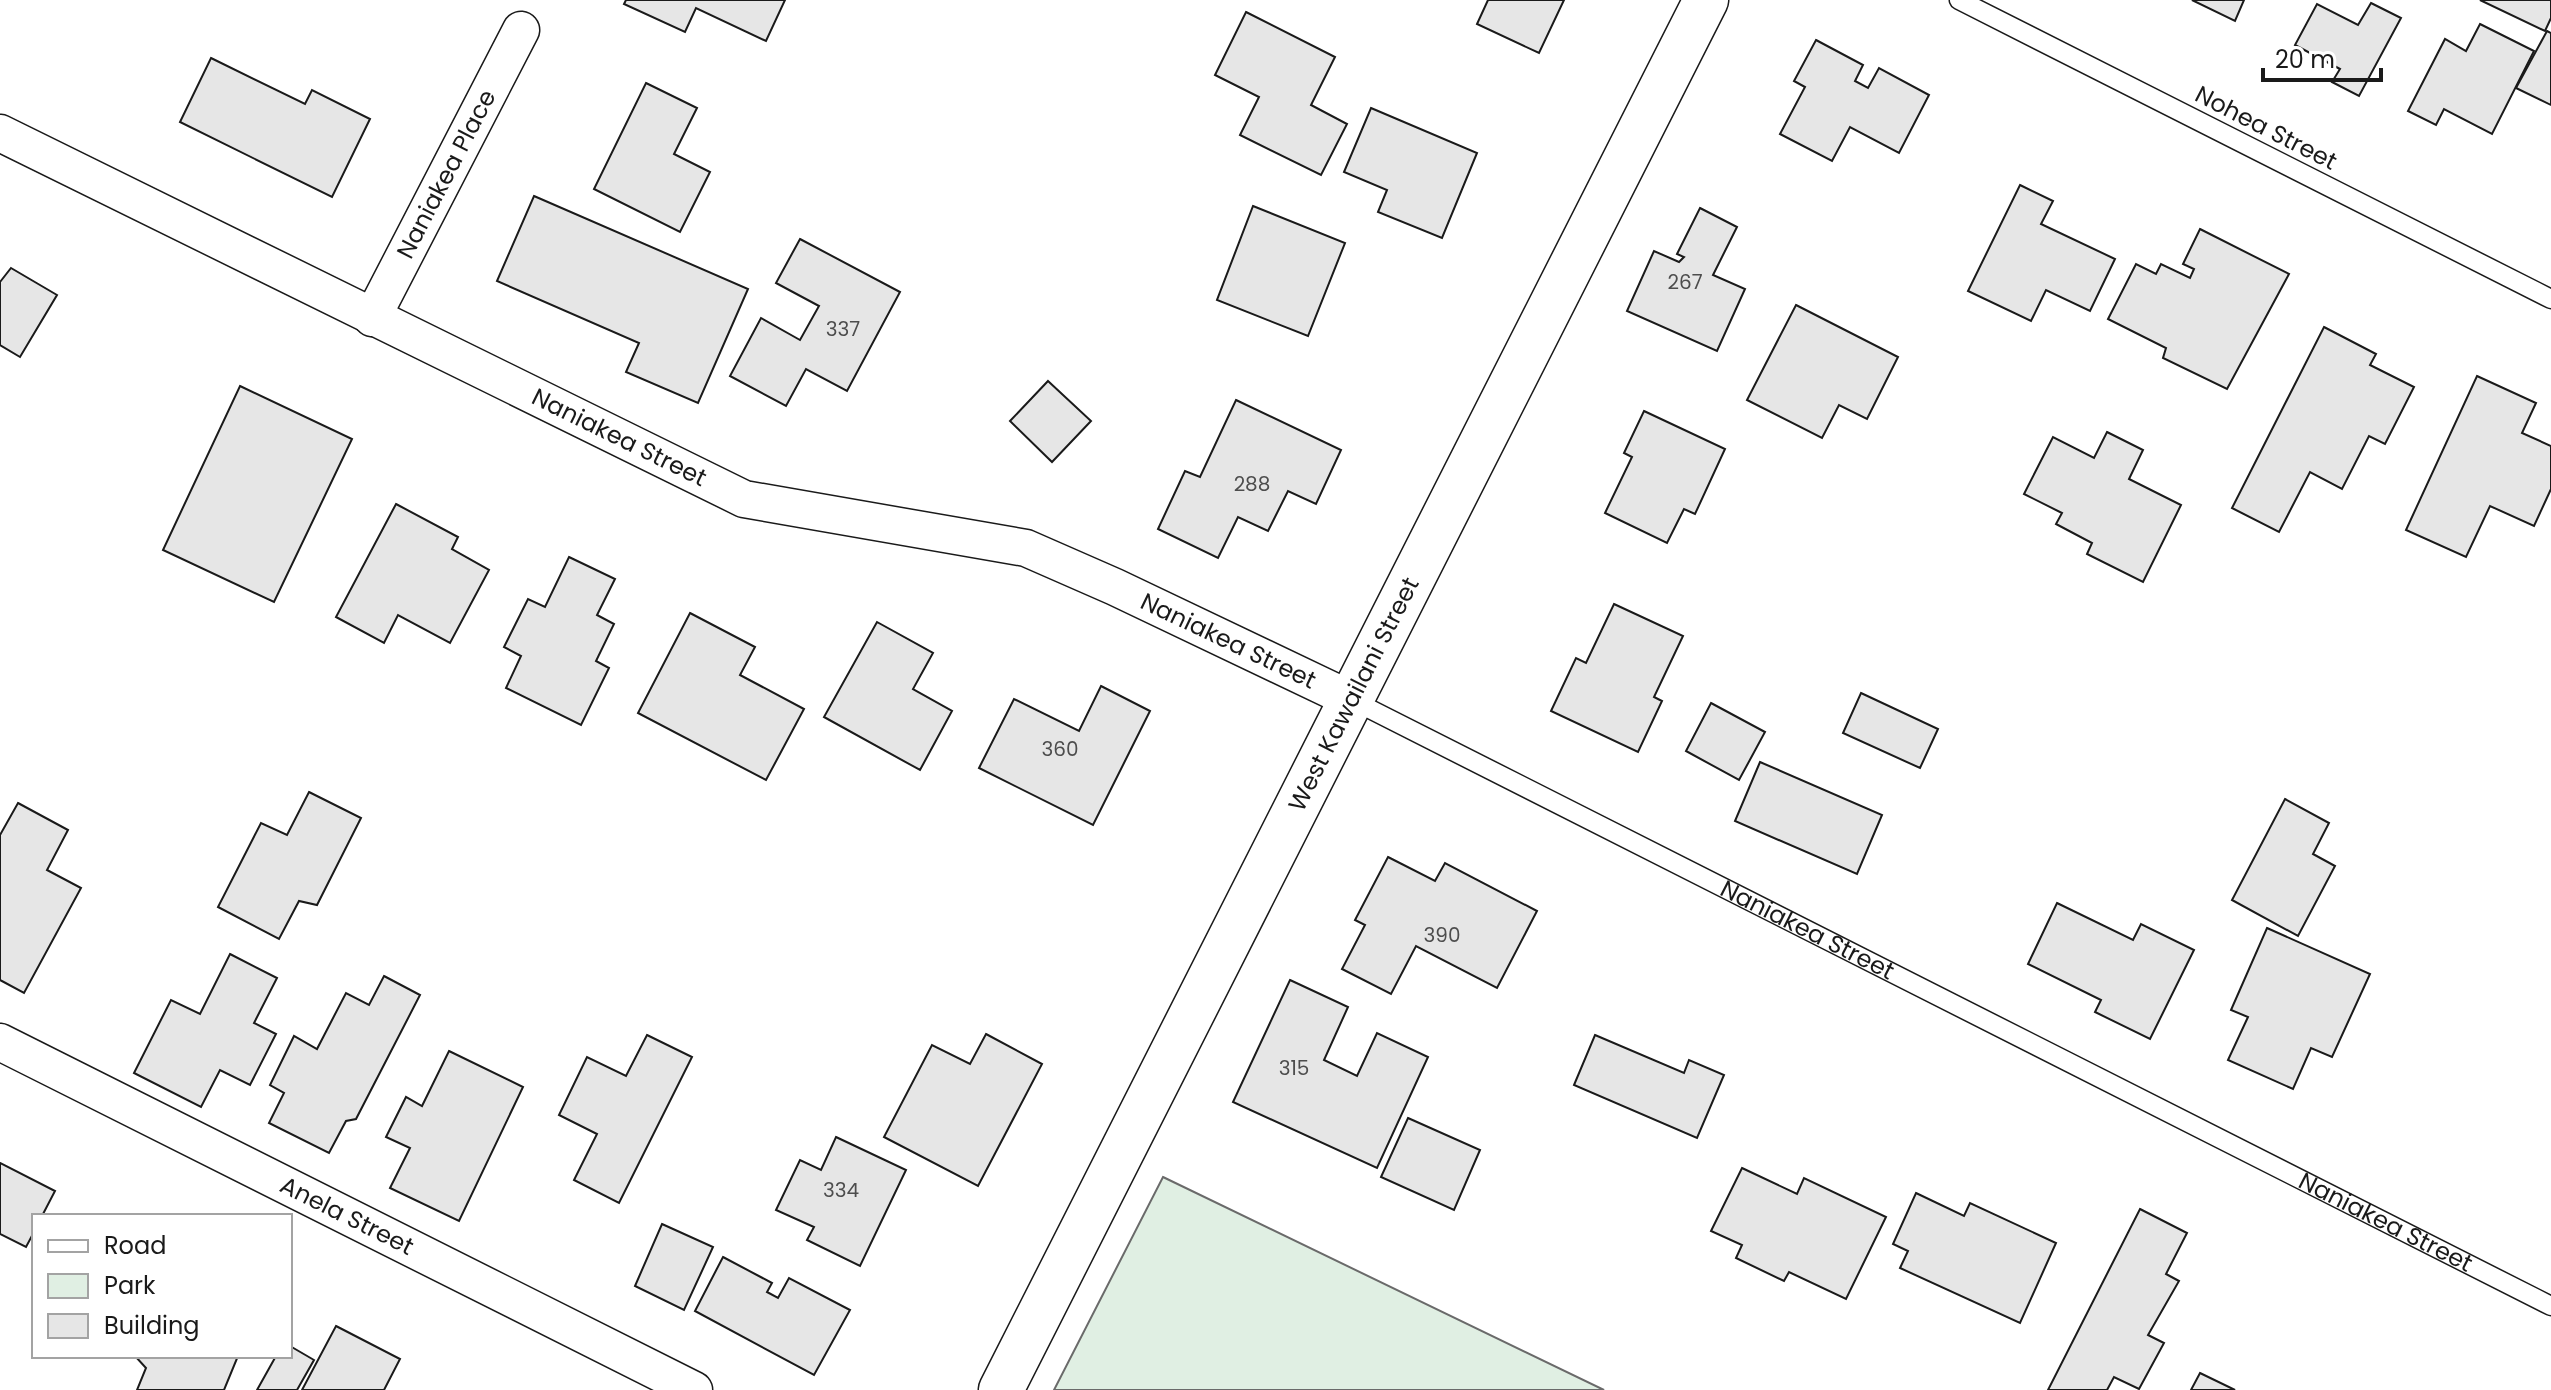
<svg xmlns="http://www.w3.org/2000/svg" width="2551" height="1390" font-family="Poppins,sans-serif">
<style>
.green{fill:#e0efe3;stroke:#6a6a6a;stroke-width:2}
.building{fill:#e6e6e6;stroke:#1a1a1a;stroke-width:2}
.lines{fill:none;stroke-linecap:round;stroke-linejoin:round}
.lane-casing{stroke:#1a1a1a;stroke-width:21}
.street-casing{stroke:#1a1a1a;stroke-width:39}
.secondary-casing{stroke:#1a1a1a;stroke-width:47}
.lane{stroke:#fff;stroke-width:18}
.street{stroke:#fff;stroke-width:36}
.secondary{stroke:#fff;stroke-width:44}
.labels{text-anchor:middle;stroke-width:6;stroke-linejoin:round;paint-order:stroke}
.number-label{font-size:20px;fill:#4d4d4d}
.street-label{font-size:24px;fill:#1a1a1a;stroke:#fff}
</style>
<rect width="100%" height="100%" fill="#fff"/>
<!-- green -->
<path class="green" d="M1163,1177L1604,1390H1054Z"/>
<!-- building -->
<g class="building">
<path d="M626,0H785L766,41L696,8L685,32L624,4Z"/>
<path d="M1488,0H1564L1539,53L1477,24Z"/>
<path d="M2192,0H2244L2235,21Z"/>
<path d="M2480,0H2551V18L2545,31Z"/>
<path d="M2371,3L2401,18L2359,96L2332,82L2340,69L2295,45L2317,4L2358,25Z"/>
<path d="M1246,12L1335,57L1311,105L1347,124L1321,175L1240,135L1259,97L1215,75Z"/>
<path d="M2480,24L2534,51L2492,134L2444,109L2436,125L2408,111L2445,39L2466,51Z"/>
<path d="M2547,31L2551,33V105L2516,88Z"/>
<path d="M1816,40L1863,65L1855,81L1868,88L1879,68L1929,95L1899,153L1850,127L1832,161L1780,134L1805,87L1794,81Z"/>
<path d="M211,58L305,104L312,90L370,119L332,197L180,122Z"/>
<path d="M646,83L697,108L674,154L710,172L680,232L594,189Z"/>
<path d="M1371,108L1477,153L1442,238L1378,212L1387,190L1344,172Z"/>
<path d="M2020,185L2053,201L2041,224L2115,259L2090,311L2046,290L2031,321L1968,291Z"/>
<path d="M534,196L748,289L698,403L626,372L639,343L497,281Z"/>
<path d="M1253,206L1345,243L1308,336L1217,300Z"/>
<path d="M1700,208L1737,227L1713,275L1745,289L1717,351L1627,311L1654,251L1679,262L1684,257L1677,254Z"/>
<path d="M2200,229L2289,274L2227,389L2163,358L2166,348L2108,319L2136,264L2156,274L2161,264L2190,278L2194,269L2183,264Z"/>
<path d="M800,239L900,292L847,391L806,369L786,406L730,376L761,318L800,340L819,306L776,283Z"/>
<path d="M11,268L57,295L20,357L0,345V282Z"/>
<path d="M1796,305L1898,357L1867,419L1839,405L1822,438L1747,400Z"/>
<path d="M2324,327L2376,354L2370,365L2414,387L2385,444L2369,436L2342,489L2310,472L2279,532L2232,508Z"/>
<path d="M2477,376L2536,403L2522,433L2551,446V489L2534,526L2490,506L2466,557L2406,530Z"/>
<path d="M1048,381L1091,421L1052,462L1010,421Z"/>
<path d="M240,386L352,439L274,602L163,550Z"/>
<path d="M1236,400L1341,450L1316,504L1288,491L1268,531L1238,517L1218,558L1158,529L1185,471L1200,477Z"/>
<path d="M1644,411L1725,449L1695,514L1684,509L1667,543L1605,513L1632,457L1624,453Z"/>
<path d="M2107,432L2143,450L2129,479L2181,505L2143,582L2087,554L2092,543L2056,524L2062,513L2024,494L2053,437L2094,458Z"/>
<path d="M396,504L458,537L452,549L489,570L450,643L398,615L384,643L336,617Z"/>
<path d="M569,557L615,579L597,615L614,624L596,661L609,668L581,725L506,688L521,656L504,647L528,599L545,607Z"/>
<path d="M1614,604L1683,636L1654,697L1662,701L1638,752L1551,711L1576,658L1586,663Z"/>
<path d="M690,613L755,647L740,675L804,709L766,780L638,713Z"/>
<path d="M877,622L933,653L913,689L952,711L920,770L824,717Z"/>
<path d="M1101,686L1150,711L1093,825L979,768L1014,699L1079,731Z"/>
<path d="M1861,693L1938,729L1920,768L1843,733Z"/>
<path d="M1711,703L1765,732L1739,780L1686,751Z"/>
<path d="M1760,762L1882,815L1857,874L1735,821Z"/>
<path d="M309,792L361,818L317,905L299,901L279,939L218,907L261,823L287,835Z"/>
<path d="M2285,799L2329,823L2313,854L2335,866L2298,936L2232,900Z"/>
<path d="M18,803L68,830L47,870L81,888L24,993L0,980V835Z"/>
<path d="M1388,857L1435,881L1445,863L1537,911L1497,988L1416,946L1391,994L1342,969L1365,925L1355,920Z"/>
<path d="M2057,903L2133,940L2141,924L2194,950L2150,1039L2095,1012L2101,1000L2028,964Z"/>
<path d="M2267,928L2370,974L2332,1057L2311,1048L2293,1089L2228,1060L2248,1017L2231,1010Z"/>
<path d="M230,954L277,978L254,1023L276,1034L250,1085L220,1070L201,1107L134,1073L171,1000L200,1014Z"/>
<path d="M384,976L420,995L356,1119L346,1121L329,1153L269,1123L284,1093L270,1085L294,1036L317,1049L346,993L369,1005Z"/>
<path d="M1290,980L1348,1007L1324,1060L1357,1076L1377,1033L1428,1057L1377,1168L1233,1102Z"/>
<path d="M986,1034L1042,1064L978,1186L884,1137L932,1045L970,1064Z"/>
<path d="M647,1035L692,1057L619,1203L574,1180L597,1134L559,1115L587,1057L626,1076Z"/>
<path d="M1595,1035L1684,1073L1689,1060L1724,1075L1697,1138L1574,1085Z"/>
<path d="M449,1051L523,1087L459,1221L390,1188L410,1148L386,1137L406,1097L422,1106Z"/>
<path d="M1408,1118L1480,1150L1454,1210L1381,1177Z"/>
<path d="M836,1137L906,1170L860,1266L807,1240L814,1227L776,1210L800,1160L821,1170Z"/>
<path d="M0,1163L55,1191L42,1216H34V1232L26,1247L0,1234Z"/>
<path d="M1742,1168L1797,1194L1804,1178L1886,1217L1846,1299L1789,1272L1784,1281L1736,1258L1742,1245L1711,1231Z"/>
<path d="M1916,1193L1964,1216L1970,1203L2056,1243L2020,1323L1900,1268L1908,1251L1893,1244Z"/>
<path d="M2140,1209L2187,1233L2166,1274L2179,1281L2148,1335L2164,1343L2139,1389L2114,1377L2107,1390H2048Z"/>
<path d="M662,1224L713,1247L684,1310L635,1286Z"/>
<path d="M723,1257L772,1283L767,1292L778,1298L789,1278L850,1310L814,1375L695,1311Z"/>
<path d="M336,1326L400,1359L384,1390H302Z"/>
<path d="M290,1346L314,1360L297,1390H257L276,1356H290Z"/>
<path d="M135,1356H238L224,1390H137L146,1368Z"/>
<path d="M2200,1373L2235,1390H2191Z"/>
</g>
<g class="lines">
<defs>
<g id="lane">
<path d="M1959,0L2551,299"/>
<path id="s1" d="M1352,700L2551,1306"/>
</g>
<g id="street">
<path id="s2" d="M0,133L744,499L1026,548L1115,587L1352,700"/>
<path id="s3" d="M372,318L521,30"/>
<path id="s4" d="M0,1042L694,1390"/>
</g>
<g id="secondary">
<path id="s5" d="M1001,1390L1706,0"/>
</g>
</defs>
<!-- lane casing -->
<use href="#lane" class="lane-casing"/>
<!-- street casing -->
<use href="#street" class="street-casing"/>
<!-- secondary casing -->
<use href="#secondary" class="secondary-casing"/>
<!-- lane -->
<use href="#lane" class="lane"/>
<!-- street -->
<use href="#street" class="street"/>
<!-- secondary -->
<use href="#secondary" class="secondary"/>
</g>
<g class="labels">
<!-- number labels -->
<g class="number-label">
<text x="1685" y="289">267</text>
<text x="843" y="336">337</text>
<text x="1252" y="491">288</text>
<text x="1060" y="756">360</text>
<text x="1442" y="942">390</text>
<text x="1294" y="1075">315</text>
<text x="841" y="1197">334</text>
</g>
<!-- street labels -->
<g class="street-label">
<text transform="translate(2266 128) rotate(27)" y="8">Nohea Street</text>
<text dy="8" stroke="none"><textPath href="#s3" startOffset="162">Naniakea Place</textPath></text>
<text dy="8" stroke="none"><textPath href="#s2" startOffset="690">Naniakea Street</textPath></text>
<text dy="8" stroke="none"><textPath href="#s2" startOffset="1338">Naniakea Street</textPath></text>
<text dy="8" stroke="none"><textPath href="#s5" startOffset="780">West Kawailani Street</textPath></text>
<text dy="8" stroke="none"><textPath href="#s1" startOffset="510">Naniakea Street</textPath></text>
<text dy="8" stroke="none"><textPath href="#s4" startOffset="388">Anela Street</textPath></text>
<text dy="8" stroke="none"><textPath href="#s1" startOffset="1158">Naniakea Street</textPath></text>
</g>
</g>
<!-- legend -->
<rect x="32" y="1214" width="260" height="144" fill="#ffffff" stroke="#a3a3a3" stroke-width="2"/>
<rect x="48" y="1240" width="40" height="12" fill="#ffffff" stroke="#a3a3a3" stroke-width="2"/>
<text x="104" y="1254" font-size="24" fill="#1a1a1a">Road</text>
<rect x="48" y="1274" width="40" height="24" fill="#e0efe3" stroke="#a3a3a3" stroke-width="2"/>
<text x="104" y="1294" font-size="24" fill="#1a1a1a">Park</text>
<rect x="48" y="1314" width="40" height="24" fill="#e6e6e6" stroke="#a3a3a3" stroke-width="2"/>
<text x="104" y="1334" font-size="24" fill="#1a1a1a">Building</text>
<!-- scale -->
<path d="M2263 68v12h118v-12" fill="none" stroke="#1a1a1a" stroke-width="4"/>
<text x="2275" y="68" font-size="24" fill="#1a1a1a" stroke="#ffffff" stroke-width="6" paint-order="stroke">20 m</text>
</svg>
